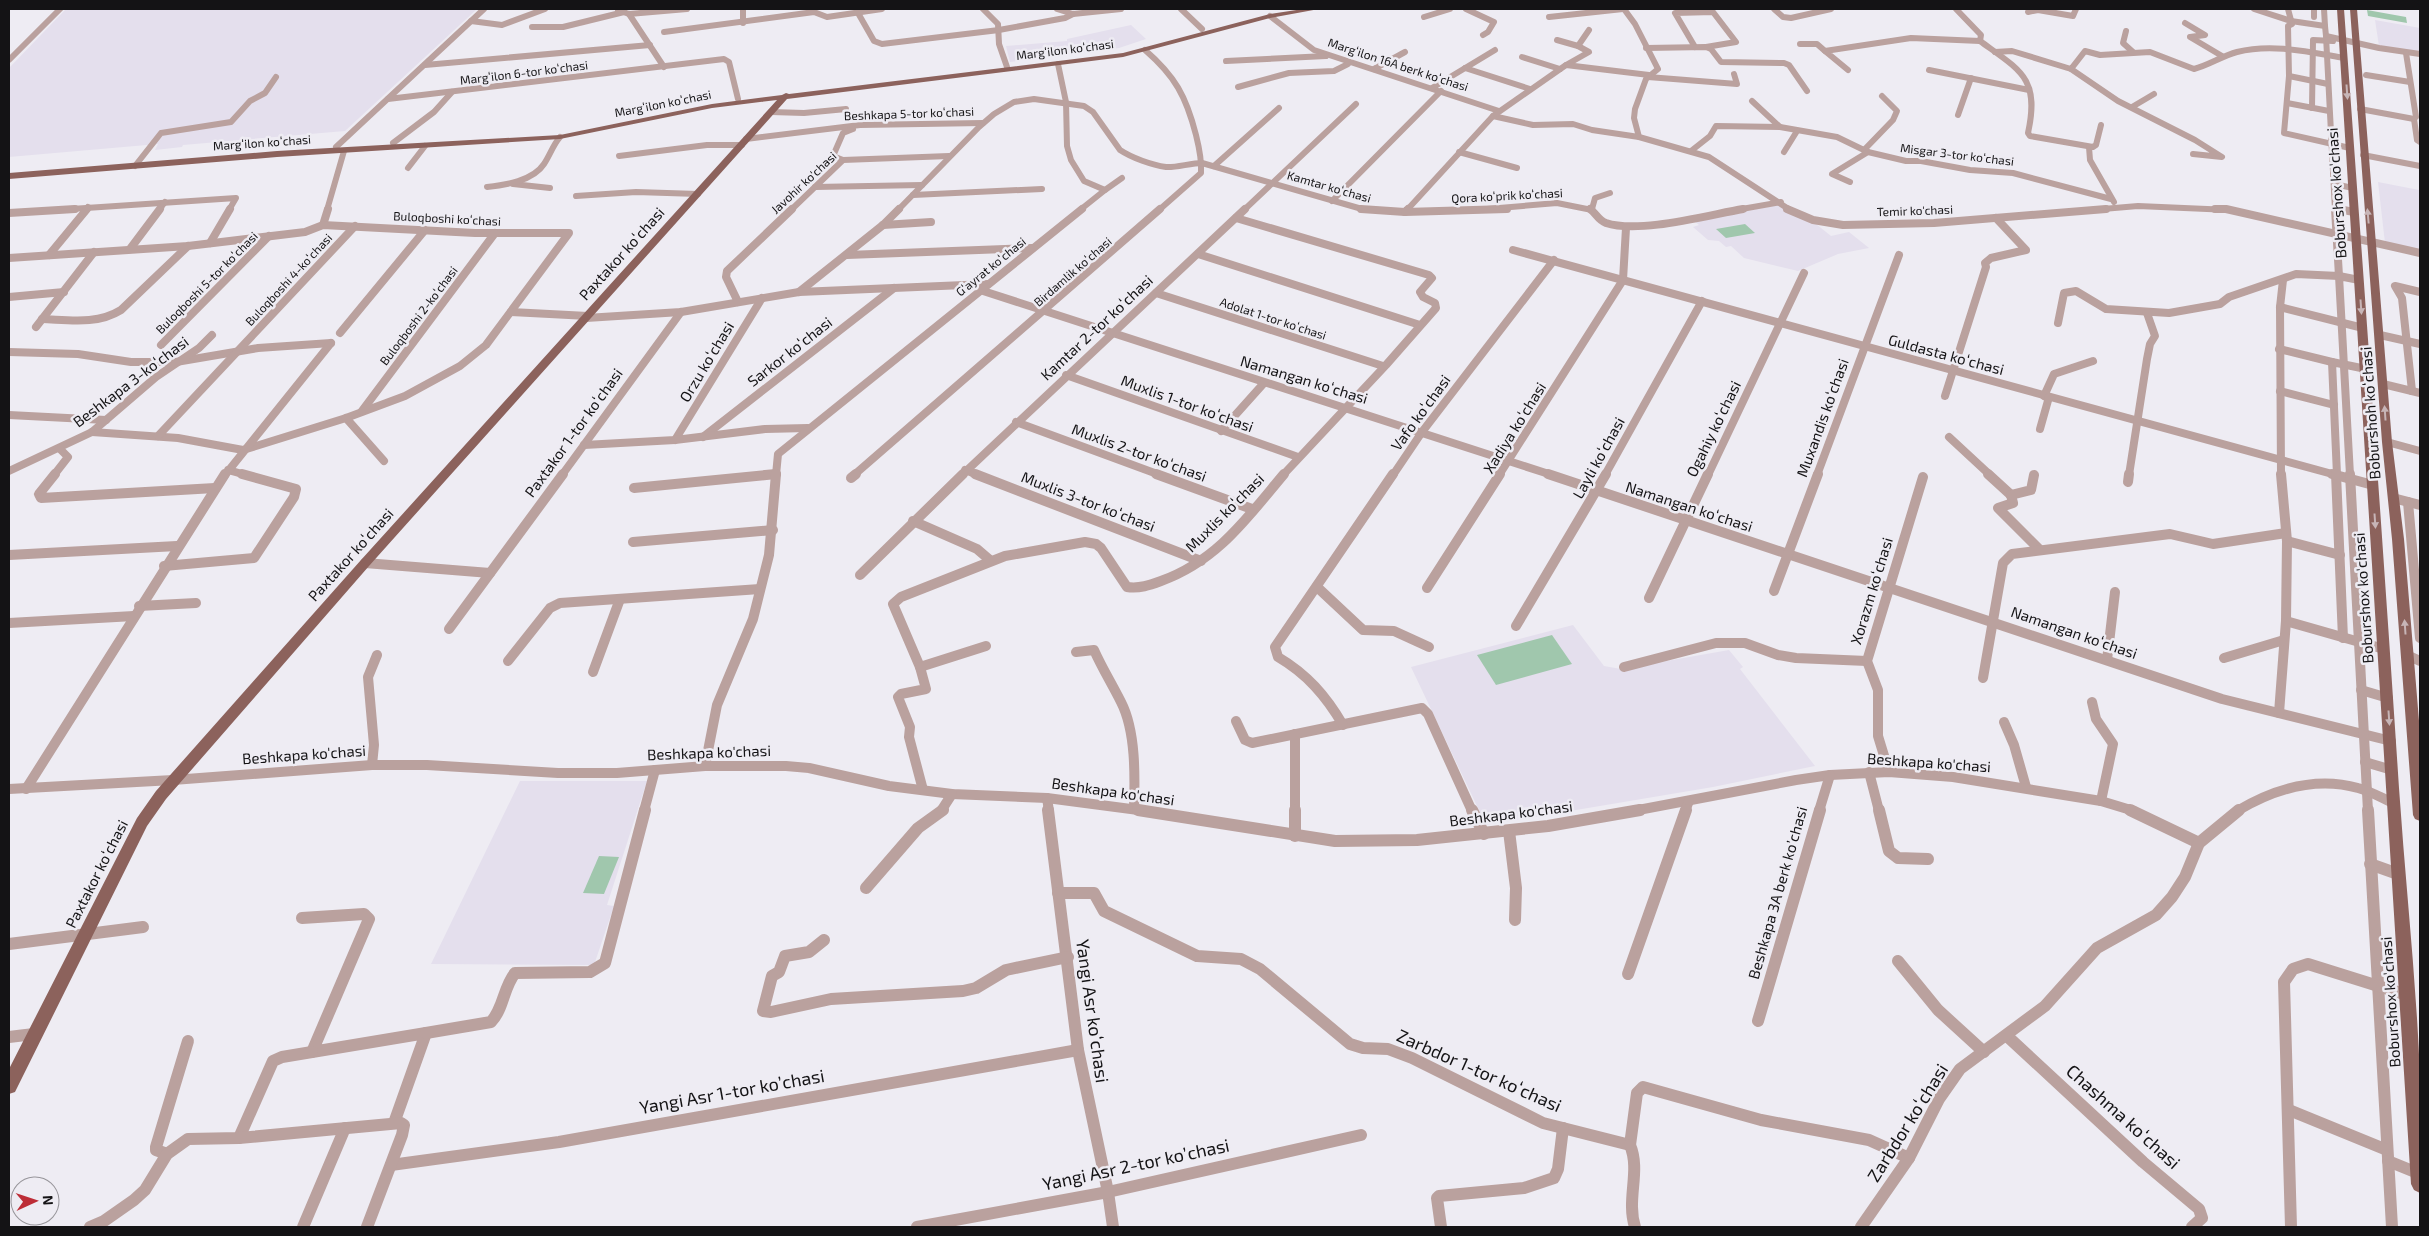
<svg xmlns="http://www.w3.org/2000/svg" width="2429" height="1236" font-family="'Exo 2',sans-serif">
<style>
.built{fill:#e4dfed}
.green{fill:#a0c7ad}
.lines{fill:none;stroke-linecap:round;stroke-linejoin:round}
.minor-far3{stroke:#baa19e;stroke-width:6}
.minor-far2{stroke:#baa19e;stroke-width:8}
.minor-far1{stroke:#baa19e;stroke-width:10}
.minor{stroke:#baa19e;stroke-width:12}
.major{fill:#8c625c;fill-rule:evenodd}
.oneway{fill:#c7b5b7}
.labels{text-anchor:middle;stroke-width:5;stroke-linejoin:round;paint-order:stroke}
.far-street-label{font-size:12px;fill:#141315;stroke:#eeecf3}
.street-label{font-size:15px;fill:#141315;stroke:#eeecf3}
.near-street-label{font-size:18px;fill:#141315;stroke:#eeecf3}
</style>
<rect width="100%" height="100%" fill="#eeecf3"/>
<!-- built -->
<g class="built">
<path d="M66,9H477L345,131L183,145L182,147L155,150L158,144L9,157V68Z"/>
<path d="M2375,20L2420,28V53L2379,46Z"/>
<path d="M1131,25L1146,39L1119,48L1010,62L1006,46L1067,41V39Z"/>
<path d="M2378,182L2419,190L2420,250L2385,243Z"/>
<path d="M1780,205L1811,220L1831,236L1849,232L1869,248L1838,254L1798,271L1744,258L1731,246L1726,247L1719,241L1708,240L1693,227L1699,225L1693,220Z"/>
<path d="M1573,625L1604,666L1621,669L1729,650L1743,667L1740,669L1815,766L1713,787L1486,825L1411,667Z"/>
<path d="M520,781H647L607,905L614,906L594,965L431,964Z"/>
</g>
<!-- green -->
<g class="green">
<path d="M2367,10L2406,17L2407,23L2368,16Z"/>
<path d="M1745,224L1755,233L1726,238L1716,229Z"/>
<path d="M1552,635L1572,664L1496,685L1477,655Z"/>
<path d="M599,856L619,857L604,894L583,893Z"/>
</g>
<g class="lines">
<!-- minor-far3 -->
<g class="minor-far3">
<path d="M743,9V23"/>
<path d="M983,9L998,24L999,44L1007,67"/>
<path d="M1057,9L1073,14L1121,9"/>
<path d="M1181,9L1202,29"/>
<path d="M1466,9L1494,22L1488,32L1483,35"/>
<path d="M1624,9L1635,24L1658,69L1646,79L1635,109L1634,118L1639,137L1709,157L1790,210"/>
<path d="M1774,9L1783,17L1791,18L1831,9"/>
<path d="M1956,9L1981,35L1980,41"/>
<path d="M2254,9L2291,21L2325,26L2326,36L2379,48L2420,54"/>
<path d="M2288,9L2292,24L2288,26L2289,76L2284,133L2350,148"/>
<path d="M2314,9V17"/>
<path d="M2324,9L2325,26"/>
<path d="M618,10L629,14L687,9"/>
<path d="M2028,12L2038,10L2073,16L2076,9"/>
<path d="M858,13L874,41L882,44L999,30L1065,18L1073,14"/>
<path d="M629,14L664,67"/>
<path d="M1270,16L1314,50L1499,111"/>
<path d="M1424,17L1450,9"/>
<path d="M1549,17L1623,9"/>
<path d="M471,21L502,25L545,9"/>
<path d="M2185,23L2205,35L2190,37L2222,56"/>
<path d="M532,27H563L624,12"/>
<path d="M2126,31L2123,43L2133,52"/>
<path d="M664,32L814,12L827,17L882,9"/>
<path d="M2326,36L2335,210"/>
<path d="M1557,40L1578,46"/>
<path d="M1980,41C2021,71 2040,78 2028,133L2030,136L2093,147L2096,145L2101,125"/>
<path d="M1800,44H1817L1825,51"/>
<path d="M1695,47L1675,13L1713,12L1736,42L1706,47"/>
<path d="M1646,48L1706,47L1711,49L1721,62L1784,63L1789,65L1807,91"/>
<path d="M1145,50C1175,76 1186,96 1196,135C1199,147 1202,160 1201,173L1159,210"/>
<path d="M1995,52L2012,51L2071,69L2085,51L2100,55L2150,52L2194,69C2209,65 2222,56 2237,52C2272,43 2309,52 2344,58"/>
<path d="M2406,53L2416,117L2414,119L2417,140L2420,142"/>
<path d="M1522,57L1560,69"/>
<path d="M9,60L60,9"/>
<path d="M1226,61L1326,56"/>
<path d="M1058,64L1066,102L1067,146L1071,160L1084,181L1105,190L1080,210"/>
<path d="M425,65L650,45"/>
<path d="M1566,65L1589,52L1578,46L1589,30"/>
<path d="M1465,68L1530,89"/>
<path d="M1374,69L1405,52"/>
<path d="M2071,69L2118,101L2195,140L2222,157L2193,154"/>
<path d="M1848,70L1825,51L1911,38L1980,41"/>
<path d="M1929,70L2029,90"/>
<path d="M2366,75L2410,82"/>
<path d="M2289,76L2328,84"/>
<path d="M1648,77L1737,84L1734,74"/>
<path d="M1238,87L1289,73L1334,71L1348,64"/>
<path d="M1432,88L1495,50"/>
<path d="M388,99L724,59L729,62L738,99"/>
<path d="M1752,101L1780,127L1837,137L1868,152L1906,161H1921L1970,170L2013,173L2111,199"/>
<path d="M2287,103L2329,111"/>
<path d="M2132,107L2154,94"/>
<path d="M2312,108L2313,40L2333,41"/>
<path d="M2360,109L2414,119"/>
<path d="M771,112L804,113L846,109"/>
<path d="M1958,115L1971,78"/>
<path d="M1493,116L1533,125L1573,124L1592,130L1639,137"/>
<path d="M746,139L860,125L983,123"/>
<path d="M393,143L434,112L452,92"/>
<path d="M336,147L484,9"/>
<path d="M2089,147L2090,160L2114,202"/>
<path d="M1864,150L1893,120L1897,111L1882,96"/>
<path d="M1691,151L1710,136L1716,126L1780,127"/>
<path d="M1459,152L1517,168"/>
<path d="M1784,152L1797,131"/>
<path d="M2363,155L2420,166"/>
<path d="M619,156L707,145H742"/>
<path d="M843,160L833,156L843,133L853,129"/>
<path d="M135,166L161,133L231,122L250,101L265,93L276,77"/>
<path d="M1214,166L1279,108"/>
<path d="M408,168L425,146"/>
<path d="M1850,182L1832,174L1868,152"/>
<path d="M513,184L550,188"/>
<path d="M2334,184L2353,188"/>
<path d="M487,187C505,185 533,181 544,164C550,155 553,145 560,137"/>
<path d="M815,187L922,185"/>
<path d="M1105,190L1122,178"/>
<path d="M913,195L1042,189"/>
<path d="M576,196L636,192L698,194"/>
<path d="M1332,201L1441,91"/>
<path d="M2335,208L2344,210"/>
<path d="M1592,209L1595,198L1610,193"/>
<path d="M56,210L236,198L229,210"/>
<path d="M86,210L88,207"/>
<path d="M159,210L165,202"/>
<path d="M327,210L344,151"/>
<path d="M791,210L843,160L949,156"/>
<path d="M898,210L979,127L994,114L1014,102L1034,99L1084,106L1093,112L1120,150C1132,158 1152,165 1166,167C1175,168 1191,163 1202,163L1362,209L1375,210"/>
<path d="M1244,210L1356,104"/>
<path d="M1407,210L1493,116L1566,65L1649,75"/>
<path d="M1475,210L1557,203L1592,210"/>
<path d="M1736,210L1781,202"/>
<path d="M2091,210L2138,206L2230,210"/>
</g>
<!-- minor-far2 -->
<g class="minor-far2">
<path d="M1361,209L1405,212L1408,209"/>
<path d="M1590,209C1596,213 1598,220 1606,223C1639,234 1708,215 1743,209"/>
<path d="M1787,209L1813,220L1843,225L1934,223L2106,209"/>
<path d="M2215,209H2226L2420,253"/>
<path d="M2338,209L2354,212"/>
<path d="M1405,212L1507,209"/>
<path d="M9,213L75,209"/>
<path d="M1236,218L1429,275L1432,278L1420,292L1423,297L1435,303L1436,308L1386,365L1283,475"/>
<path d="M323,225L328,209"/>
<path d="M883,225L931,222"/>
<path d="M210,243L230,209"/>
<path d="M130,249L160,209"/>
<path d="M1513,250L2336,475"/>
<path d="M1198,254L1420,325"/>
<path d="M49,255L87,209"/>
<path d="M847,255L1032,248"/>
<path d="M9,258L188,246L305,232L323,225L475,233H569L486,345L460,366L405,396L346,418L243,450L178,438L92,432"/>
<path d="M980,290L1552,475"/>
<path d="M799,292L883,225L899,209"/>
<path d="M1156,293L1383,366"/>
<path d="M9,297L64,292"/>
<path d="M738,302L726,277L727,271L792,209"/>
<path d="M2280,307L2363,328"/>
<path d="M511,312L588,316"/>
<path d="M586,318L681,312L799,292L988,284"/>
<path d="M42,319C69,320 97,325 121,310L188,246"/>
<path d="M2058,323L2064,293L2076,291L2106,309L2169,313L2220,304L2229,297L2296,274L2339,276L2335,209"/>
<path d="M36,327L94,252"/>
<path d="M340,333L425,230"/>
<path d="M2380,335L2420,344"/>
<path d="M161,345L269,236"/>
<path d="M2279,349L2332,362"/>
<path d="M9,352L78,354L131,362H176L258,348L331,343"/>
<path d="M1066,375L1298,457"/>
<path d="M2383,384L2420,393"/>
<path d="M2280,391L2334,405"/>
<path d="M2412,391L2402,298L2395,286L2420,292"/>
<path d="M1945,396L1986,267L1985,263L1991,258L2026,250L1996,218"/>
<path d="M2044,396L2054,374L2093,361"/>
<path d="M362,411L495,233"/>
<path d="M9,415L106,420"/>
<path d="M346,418L384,461"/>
<path d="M1016,422L1160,475"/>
<path d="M2040,429L2049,397"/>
<path d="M1221,431L1264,383"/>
<path d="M158,436L355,226"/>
<path d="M703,437L894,288"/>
<path d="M1949,437L1990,475"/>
<path d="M675,440L762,298"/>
<path d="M2387,442L2420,451"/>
<path d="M584,445L675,440L765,429L808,428"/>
<path d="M228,470L246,475"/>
<path d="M965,470L978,475"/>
<path d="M9,471L92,432L156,377L199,348L212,335"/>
<path d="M54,475L68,457L60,449"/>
<path d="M225,475L331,343"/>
<path d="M562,475L681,312"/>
<path d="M766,475L776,474"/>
<path d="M776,475L778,454L1082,209"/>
<path d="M854,475L1160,209"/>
<path d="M962,475L1245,209"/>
<path d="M1393,475L1422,432L1554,260"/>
<path d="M1499,475L1623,280L1626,228"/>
<path d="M1605,475L1702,301"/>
<path d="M1708,475L1804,273"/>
<path d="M1817,475L1899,255"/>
<path d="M2129,475L2147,359L2150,344L2155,336L2147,313"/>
<path d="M2281,475L2280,307L2283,280"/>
<path d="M2337,475L2332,362L2366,369"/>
<path d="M2350,475L2339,276L2359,280"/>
</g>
<!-- minor-far1 -->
<g class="minor-far1">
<path d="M55,474L39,494L41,498L215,488"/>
<path d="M975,474L1201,561"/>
<path d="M1156,474L1252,509"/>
<path d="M1548,474L2222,699L2391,741"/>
<path d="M1988,474L2011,495"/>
<path d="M2332,474L2373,485"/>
<path d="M2336,474L2343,638"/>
<path d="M2350,474L2368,811"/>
<path d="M851,478L856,474"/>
<path d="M2128,482L2129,474"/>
<path d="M634,488L776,474"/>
<path d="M2011,495L2013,503L1998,508L2039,549"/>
<path d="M2011,495L2031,490L2034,475"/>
<path d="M2393,498L2420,505"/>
<path d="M2408,502L2420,638"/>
<path d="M913,521L977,549L991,561"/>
<path d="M2287,541L2340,555"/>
<path d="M633,542L773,530"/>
<path d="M9,555L177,546"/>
<path d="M365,563L490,573"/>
<path d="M164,566L254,558L294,497L296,489L242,474"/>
<path d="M860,575L963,474"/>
<path d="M1317,587L1363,630L1394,631L1429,647"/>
<path d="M1427,588L1500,474"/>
<path d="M1774,591L1818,474"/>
<path d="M1649,598L1708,474"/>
<path d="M139,606L196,603"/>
<path d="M2286,621L2384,649"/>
<path d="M9,623L134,616"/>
<path d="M1516,626L1606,474"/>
<path d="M449,629L563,474"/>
<path d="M986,646L920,667L893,604L901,597L1005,556L1085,542L1096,544L1101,548L1127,587C1139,589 1150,585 1161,581C1217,561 1247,518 1284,474"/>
<path d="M1076,652L1094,650C1102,668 1112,684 1121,702C1136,731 1135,777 1134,809"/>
<path d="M2407,655L2420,661"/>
<path d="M2224,658L2284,640"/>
<path d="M2107,660L2115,592"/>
<path d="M508,661L550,608L560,603L760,589"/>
<path d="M920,667L926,689L901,694L898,697L910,727L909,737L923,790"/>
<path d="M1624,667L1716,643H1745L1778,655L1796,658L1867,661"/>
<path d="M593,672L620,599"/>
<path d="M1983,678L2003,563L2012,554L2170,534L2213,544L2286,533"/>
<path d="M2361,690L2388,698"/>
<path d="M2092,702L2096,719L2113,744L2101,801"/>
<path d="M2279,713L2286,621L2287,541L2281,474"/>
<path d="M1236,721L1245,740L1252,743L1422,708L1428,714L1472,811"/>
<path d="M2004,722L2014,745L2026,787"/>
<path d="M1343,725C1326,696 1307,674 1278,657L1275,647L1393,474"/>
<path d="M1295,734V811"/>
<path d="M2365,762L2392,770"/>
<path d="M372,765L374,745L368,677L377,655"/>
<path d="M705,766L717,705L753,619L769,555L776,474"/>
<path d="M1869,772L1879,811"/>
<path d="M1889,772L1878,736V690L1867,661L1923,477"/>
<path d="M9,789L173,780L372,765H427L558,773H617L705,766H786L809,768L889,786L952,794L1047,798L1146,811"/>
<path d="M26,789L225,474"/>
<path d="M1047,798L1049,811"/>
<path d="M644,811L655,770"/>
<path d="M941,811L952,794"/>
<path d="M1633,811L1796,780L1830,775L1889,772L1953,777L2101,801L2134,811"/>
<path d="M1685,811L1689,801"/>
<path d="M1819,811L1830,775"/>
<path d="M2237,811C2274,789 2315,776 2358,788C2370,791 2382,798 2393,803"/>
</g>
<!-- minor -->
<g class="minor">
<path d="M1048,810L1078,1050L1108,1192L1113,1227"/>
<path d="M1138,810L1335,841L1417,840L1548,826L1640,810"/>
<path d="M1295,810V836"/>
<path d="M1472,810L1484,834"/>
<path d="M1879,810L1889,851L1898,858L1928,859"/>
<path d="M2130,810L2199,843"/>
<path d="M2368,810L2392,1227"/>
<path d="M1509,831L1516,888L1515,920"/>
<path d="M2370,864L2398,874"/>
<path d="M866,888L918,828L943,810"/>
<path d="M1058,893H1094L1104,911L1197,956L1241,959L1260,969L1350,1044L1363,1048L1388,1049L1412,1058L1543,1123L1630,1145L1637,1093L1643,1087L1761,1120L1869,1140L1909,1158"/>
<path d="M302,918L364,914L369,919L312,1052L426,1033L394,1123"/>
<path d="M824,940L809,952L785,956L779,972L772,976L763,1011L771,1012L831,999L963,991L976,988L1006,970L1068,957"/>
<path d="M9,944L143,927"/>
<path d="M1898,961L1938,1010L1984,1052"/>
<path d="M1628,974L1686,810"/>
<path d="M1758,1021L1820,810"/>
<path d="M426,1033L491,1022C504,1008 503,988 515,973L590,972L605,963L645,810"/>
<path d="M2007,1036L2143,1162L2199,1209L2202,1218L2192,1227"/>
<path d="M9,1037L34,1034"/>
<path d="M2289,1110L2387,1150"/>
<path d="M239,1138L273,1061L282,1057L312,1052"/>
<path d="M1630,1145C1641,1171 1626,1199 1635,1227"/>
<path d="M167,1154L156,1150V1147L188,1041"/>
<path d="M2388,1161L2420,1174"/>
<path d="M391,1165L559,1142L1078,1050"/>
<path d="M90,1227L104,1221L134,1200L145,1190L167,1154L188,1139L239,1138L401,1123L404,1125L402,1135L367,1227"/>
<path d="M303,1227L345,1128"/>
<path d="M917,1227L1108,1192L1361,1135"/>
<path d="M1441,1227L1437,1198L1439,1196L1524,1188L1554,1178L1558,1169L1563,1128"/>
<path d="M1861,1227L1909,1158L1939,1099L1960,1069L2045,1006L2097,948L2156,915L2172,897L2185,877L2199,843L2239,810"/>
<path d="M2291,1227L2284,982L2293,969L2308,964L2407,995"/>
</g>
<!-- major -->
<g class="major">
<path d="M1303,9H1319L1270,18L1123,57L787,99L369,566L166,799L147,826L15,1092L9,1094V1069L137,818L156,791L361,560L777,100L712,108L560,139L277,157L9,179V173L277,151L560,135L712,104L782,95L786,93L789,94L1123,53L1270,14Z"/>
<path d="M2337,9H2344C2363,269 2382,528 2399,788C2408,923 2426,1058 2420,1193L2414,1190L2411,1184Z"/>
<path d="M2350,9H2357L2392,442L2404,539L2420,733V821L2415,819L2413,815L2392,539L2382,442Z"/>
</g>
</g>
<!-- one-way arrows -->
<defs><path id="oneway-solid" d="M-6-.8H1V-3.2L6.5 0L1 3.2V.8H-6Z" transform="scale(1.25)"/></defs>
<g class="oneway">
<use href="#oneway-solid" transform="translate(2347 92) rotate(86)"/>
<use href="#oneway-solid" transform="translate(2368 216) rotate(-95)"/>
<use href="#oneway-solid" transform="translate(2361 307) rotate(86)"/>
<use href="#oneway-solid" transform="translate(2385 413) rotate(-94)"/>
<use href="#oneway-solid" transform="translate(2375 521) rotate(86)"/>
<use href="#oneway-solid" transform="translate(2405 627) rotate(-94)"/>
<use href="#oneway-solid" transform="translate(2389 718) rotate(86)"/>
</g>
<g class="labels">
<!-- far-street labels -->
<g class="far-street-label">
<text transform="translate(1065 50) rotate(-7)" y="4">Margʻilon koʻchasi</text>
<text transform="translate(1398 65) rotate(18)" y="4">Margʻilon 16А berk koʻchasi</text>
<text transform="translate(524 73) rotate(-7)" y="4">Margʻilon 6-tor koʻchasi</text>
<text transform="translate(663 104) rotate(-11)" y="4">Margʻilon koʻchasi</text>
<text transform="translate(909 114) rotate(-2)" y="4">Beshkapa 5-tor koʻchasi</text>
<text transform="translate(262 143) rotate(-4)" y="4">Margʻilon koʻchasi</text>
<text transform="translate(1957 155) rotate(7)" y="4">Misgar 3-tor koʻchasi</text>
<text transform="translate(804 183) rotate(-43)" y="4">Javohir ko'chasi</text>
<text transform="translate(1329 187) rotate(16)" y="4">Kamtar koʻchasi</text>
<text transform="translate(1507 196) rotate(-3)" y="4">Qora koʻprik koʻchasi</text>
<text transform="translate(1915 211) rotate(-2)" y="4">Temir ko'chasi</text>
<text transform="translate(447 219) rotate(3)" y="4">Buloqboshi koʻchasi</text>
<text transform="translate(991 267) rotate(-39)" y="4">Gʻayrat koʻchasi</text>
<text transform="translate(1073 272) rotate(-41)" y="4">Birdamlik koʻchasi</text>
<text transform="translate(289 280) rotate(-47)" y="4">Buloqboshi 4-koʻchasi</text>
<text transform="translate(207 283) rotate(-45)" y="4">Buloqboshi 5-tor koʻchasi</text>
<text transform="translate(419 316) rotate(-53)" y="4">Buloqboshi 2-koʻchasi</text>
<text transform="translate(1273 319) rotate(18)" y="4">Adolat 1-tor koʻchasi</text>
</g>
<!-- street labels -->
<g class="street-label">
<text transform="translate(2337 193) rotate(-94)" y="5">Boburshox ko'chasi</text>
<text transform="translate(622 254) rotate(-48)" y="5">Paxtakor koʻchasi</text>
<text transform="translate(1097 328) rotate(-43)" y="5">Kamtar 2-tor koʻchasi</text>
<text transform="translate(790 352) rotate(-38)" y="5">Sarkor koʻchasi</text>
<text transform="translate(1946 355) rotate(15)" y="5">Guldasta koʻchasi</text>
<text transform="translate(707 362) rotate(-59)" y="5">Orzu koʻchasi</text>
<text transform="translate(1304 380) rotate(17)" y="5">Namangan koʻchasi</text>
<text transform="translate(131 382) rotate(-37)" y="5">Beshkapa 3-koʻchasi</text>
<text transform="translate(1187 404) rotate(20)" y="5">Muxlis 1-tor koʻchasi</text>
<text transform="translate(1421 413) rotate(-54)" y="5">Vafo koʻchasi</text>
<text transform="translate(2371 413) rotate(-94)" y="5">Boburshoh koʻchasi</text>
<text transform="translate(1823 418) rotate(-70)" y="5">Muxandis koʻchasi</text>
<text transform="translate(1515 428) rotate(-58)" y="5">Xadiya koʻchasi</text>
<text transform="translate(1714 429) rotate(-64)" y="5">Ogahiy koʻchasi</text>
<text transform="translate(574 433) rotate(-54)" y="5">Paxtakor 1-tor koʻchasi</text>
<text transform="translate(1139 453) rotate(20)" y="5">Muxlis 2-tor koʻchasi</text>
<text transform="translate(1599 458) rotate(-61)" y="5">Layli koʻchasi</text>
<text transform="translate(1088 502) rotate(21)" y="5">Muxlis 3-tor koʻchasi</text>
<text transform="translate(1689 507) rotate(18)" y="5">Namangan koʻchasi</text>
<text transform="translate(1225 513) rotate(-45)" y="5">Muxlis koʻchasi</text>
<text transform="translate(351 555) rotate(-48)" y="5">Paxtakor koʻchasi</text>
<text transform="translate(1872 591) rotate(-73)" y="5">Xorazm koʻchasi</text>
<text transform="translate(2364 598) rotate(-94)" y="5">Boburshox ko'chasi</text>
<text transform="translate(2074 633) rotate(19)" y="5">Namangan koʻchasi</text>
<text transform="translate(709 753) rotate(-2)" y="5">Beshkapa ko'chasi</text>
<text transform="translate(304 755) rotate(-4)" y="5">Beshkapa ko'chasi</text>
<text transform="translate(1929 763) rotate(4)" y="5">Beshkapa ko'chasi</text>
<text transform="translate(1113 792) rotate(8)" y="5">Beshkapa ko'chasi</text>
<text transform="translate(1511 814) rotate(-7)" y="5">Beshkapa ko'chasi</text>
<text transform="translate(97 874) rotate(-63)" y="5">Paxtakor koʻchasi</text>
<text transform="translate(1778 893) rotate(-74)" y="5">Beshkapa 3A berk koʼchasi</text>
<text transform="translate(2391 1002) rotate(-94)" y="5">Boburshox ko'chasi</text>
</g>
<!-- near-street labels -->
<g class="near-street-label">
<text transform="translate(1092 1011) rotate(82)" y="6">Yangi Asr koʻchasi</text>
<text transform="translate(1479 1071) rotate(24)" y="6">Zarbdor 1-tor koʻchasi</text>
<text transform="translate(732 1092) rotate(-10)" y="6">Yangi Asr 1-tor koʼchasi</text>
<text transform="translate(2123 1117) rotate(42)" y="6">Chashma koʻchasi</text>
<text transform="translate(1908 1123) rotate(-58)" y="6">Zarbdor koʻchasi</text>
<text transform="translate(1136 1165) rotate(-12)" y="6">Yangi Asr 2-tor koʼchasi</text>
</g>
</g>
<!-- border -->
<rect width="2429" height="1236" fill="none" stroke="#141315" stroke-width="20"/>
<!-- north arrow -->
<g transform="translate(35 1201) rotate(87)"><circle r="24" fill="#eeecf3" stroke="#97959a"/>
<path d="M0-4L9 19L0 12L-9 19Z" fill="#bd2d37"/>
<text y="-8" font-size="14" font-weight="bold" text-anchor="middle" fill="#141315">N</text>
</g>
</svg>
